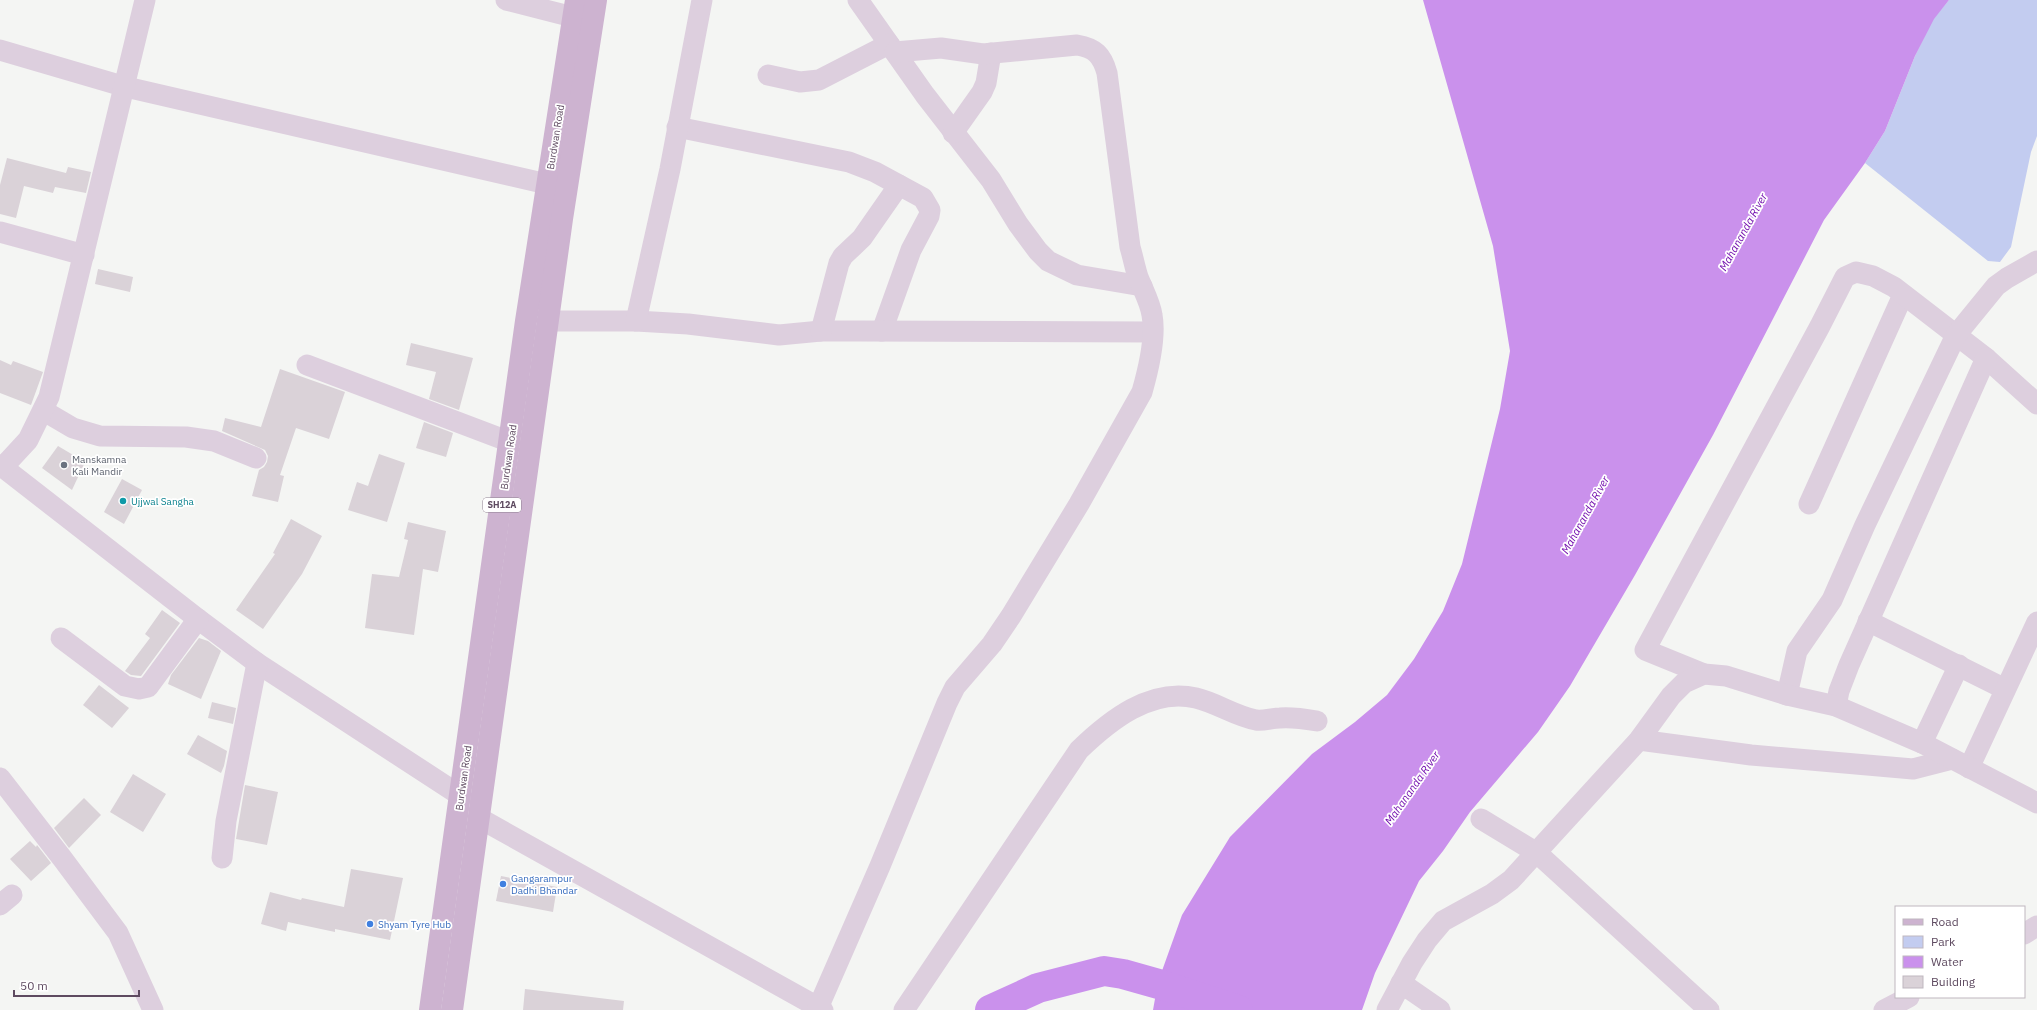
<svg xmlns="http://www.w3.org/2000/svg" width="2037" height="1010" font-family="'IBM Plex Sans',sans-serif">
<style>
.green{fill:#c3ccf0}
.water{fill:#ca91ec}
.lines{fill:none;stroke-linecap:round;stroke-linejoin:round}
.river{stroke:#ca91ec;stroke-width:30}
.building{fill:#dad2d8}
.minor{stroke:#ddcfde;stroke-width:21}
.major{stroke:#cdb3d0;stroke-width:22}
.worship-dot{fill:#6b7280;stroke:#fff;stroke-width:1.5}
.culture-dot{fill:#0f9aa8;stroke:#fff;stroke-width:1.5}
.shop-dot{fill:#3f7fe0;stroke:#fff;stroke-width:1.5}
.labels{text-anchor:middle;stroke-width:3.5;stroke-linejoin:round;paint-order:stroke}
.shield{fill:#fff;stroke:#8e8090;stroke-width:1}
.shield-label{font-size:9px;font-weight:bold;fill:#5e4a60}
.street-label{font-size:10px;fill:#5e4a60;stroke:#fff}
.worship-label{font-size:10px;fill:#5b616d;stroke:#fff;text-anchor:start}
.culture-label{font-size:10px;fill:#0d838f;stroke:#fff;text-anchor:start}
.shop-label{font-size:10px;fill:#366cbe;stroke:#fff;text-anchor:start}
.water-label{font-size:11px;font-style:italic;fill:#730fae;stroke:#fff}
</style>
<rect width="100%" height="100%" fill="#f4f5f3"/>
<!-- green -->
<path class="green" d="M1949,0H2037V136L2031,152L2011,247L2000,262L1988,261L1865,163L1885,131L1915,56L1933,19Z"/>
<!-- water -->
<path class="water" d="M1423,0H1949L1934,19L1915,56L1885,131L1865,163L1824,220L1713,435L1635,575L1570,686L1538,732L1470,812L1443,851L1419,881L1375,973L1362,1010H1153L1158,982L1182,915L1230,837L1312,754L1355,722L1387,695L1414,659L1443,611L1462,564L1500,409L1510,351L1493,246Z"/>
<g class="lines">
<!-- river -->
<path class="river" d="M990,1010L1038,988L1104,971L1123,974L1162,985L1238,1010"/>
</g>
<!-- building -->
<g class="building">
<path d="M7,158L66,173L68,167L91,172L86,193L55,187L53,193L24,186L16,218L0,214V185Z"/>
<path d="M98,269L133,277L130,292L95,284Z"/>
<path d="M411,343L473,358L459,410L429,399L436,372L406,365Z"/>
<path d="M0,360L11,365L13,361L43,372L31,405L0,393Z"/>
<path d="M280,369L345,392L329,439L296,428L280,475L284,476L278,502L252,496L259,470L264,467L267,462L268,456L265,450L222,431L225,418L261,427Z"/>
<path d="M424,422L453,433L446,457L416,448Z"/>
<path d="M58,446L85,462L72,490L42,468Z"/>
<path d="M379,454L405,463L387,522L348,510L357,482L368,486Z"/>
<path d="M122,479L142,490L124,524L104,512Z"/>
<path d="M291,519L322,536L302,574L263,629L236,610L275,554L273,553Z"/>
<path d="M408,522L446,531L438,572L423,569L414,635L365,628L372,574L399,577L408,540L404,539Z"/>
<path d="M162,610L180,623L141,676L131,675L125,671L150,638L145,634Z"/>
<path d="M199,638L208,641L221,651L201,699L168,684L171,675Z"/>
<path d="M99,685L129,708L112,728L83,705Z"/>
<path d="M212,702L236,708L233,724L208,718Z"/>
<path d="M198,735L227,751L224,766L221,773L187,754Z"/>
<path d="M133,774L166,794L143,832L110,812Z"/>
<path d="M245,785L278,792L267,845L236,839Z"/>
<path d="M84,798L101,815L69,848L54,828Z"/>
<path d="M30,841L36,847L37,845L51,863L31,881L10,859Z"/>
<path d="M351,869L403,878L390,940L335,929V932L288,922L286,931L261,924L270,892L301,900L302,898L344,907Z"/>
<path d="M501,876L557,887L553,912L496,901Z"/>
<path d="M525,989L624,1001L623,1010H523Z"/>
</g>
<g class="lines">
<!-- minor -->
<g class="minor">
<path d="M506,0L573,17"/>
<path d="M858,0L925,95L991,180L1018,224L1038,251L1048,261L1077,275L1142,286"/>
<path d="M0,50L126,87L547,184"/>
<path d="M768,75L800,82L819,80L889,44"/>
<path d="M677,127L849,162L875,172L923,198L930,210L929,216L911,250L882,331"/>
<path d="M953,133L982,92L986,83L991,53"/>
<path d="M0,232L84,255"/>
<path d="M548,321H636L688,324L779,335L821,331H860L1152,332"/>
<path d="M636,321L670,169L702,0"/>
<path d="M821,331L839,263L843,256L862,238L899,185"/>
<path d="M307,365L510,442"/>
<path d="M44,411L73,428L100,436L186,437L214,441L256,458"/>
<path d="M0,465L198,619L257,663L461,796"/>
<path d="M3,467L28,440L49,397L145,0"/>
<path d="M1809,504L1903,295"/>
<path d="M1868,621L2005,689"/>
<path d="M61,638L125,686L139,689L148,687L198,619"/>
<path d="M1704,674L1645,650L1820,326L1845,277L1856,272L1873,276L1894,287L1986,358L2037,404"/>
<path d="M1787,695L1797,651L1832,600L1865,525L1956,335L1996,286L2007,278L2037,261"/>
<path d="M1836,706L1839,691L1849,665L1986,358"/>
<path d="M1639,740L1751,755L1913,769L1952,759"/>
<path d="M1922,743L1959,665"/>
<path d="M1969,768L2037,622"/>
<path d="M0,778L62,858L118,933L153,1010"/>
<path d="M479,818L823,1010"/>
<path d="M1481,819L1537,853L1709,1010"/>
<path d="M222,858L226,821L257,663"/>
<path d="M0,905L12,895"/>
<path d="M2024,934L2037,926"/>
<path d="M1401,983L1440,1010"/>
<path d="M818,1008L880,866L947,703L955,687L992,644L1011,616L1079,504L1142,392C1148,371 1156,336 1152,315C1150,302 1143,290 1138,277C1135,268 1133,257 1130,247L1107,73C1102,55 1095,48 1077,45L983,54L941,48L895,52"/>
<path d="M904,1010L1079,750C1109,721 1151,687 1196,698C1217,703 1235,716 1256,720C1264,721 1272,718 1280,718C1292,717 1305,719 1317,721"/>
<path d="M1387,1010L1412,963L1427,940L1443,921L1492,894L1511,880L1639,740L1671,696L1684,683L1704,674L1726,676L1787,695L1836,706L1922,743L2037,803"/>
<path d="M1884,1010L1909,997"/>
</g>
<!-- major -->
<g class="major">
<path d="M430,1010L526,321L576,0"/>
<path d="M452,1010L562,219L596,0"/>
</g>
</g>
<!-- markers -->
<circle class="worship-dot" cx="64" cy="465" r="4"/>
<circle class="culture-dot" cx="123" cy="501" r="4"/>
<g class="shop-dot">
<circle cx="503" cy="884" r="4"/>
<circle cx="370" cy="924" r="4"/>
</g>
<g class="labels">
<!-- shield labels -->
<rect class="shield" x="483" y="498" width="38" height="14" rx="3"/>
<g class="shield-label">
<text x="502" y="508">SH12A</text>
</g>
<!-- street labels -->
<g class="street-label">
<text transform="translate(555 137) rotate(-81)" y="4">Burdwan Road</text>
<text transform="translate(508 457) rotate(-82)" y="4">Burdwan Road</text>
<text transform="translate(463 778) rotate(-82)" y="4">Burdwan Road</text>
</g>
<!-- worship labels -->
<g class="worship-label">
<text x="72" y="463">Manskamna<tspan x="72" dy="12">Kali Mandir</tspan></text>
</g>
<!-- culture labels -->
<g class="culture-label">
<text x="131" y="505">Ujjwal Sangha</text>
</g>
<!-- shop labels -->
<g class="shop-label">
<text x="511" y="882">Gangarampur<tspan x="511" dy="12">Dadhi Bhandar</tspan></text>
<text x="378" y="928">Shyam Tyre Hub</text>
</g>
<!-- water labels -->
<g class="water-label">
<text transform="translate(1743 232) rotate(-61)" y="4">Mahananda River</text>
<text transform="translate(1585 515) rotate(-61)" y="4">Mahananda River</text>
<text transform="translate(1412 788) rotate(-55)" y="4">Mahananda River</text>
</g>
</g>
<!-- legend -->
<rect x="1895" y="906" width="130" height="92" fill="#ffffff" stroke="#bfb7bf"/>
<rect x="1903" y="919" width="20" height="6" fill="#cdb3d0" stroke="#bfb7bf"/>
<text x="1931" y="926" font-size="12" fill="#5e4a60">Road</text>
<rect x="1903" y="936" width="20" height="12" fill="#c3ccf0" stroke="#bfb7bf"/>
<text x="1931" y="946" font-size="12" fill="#5e4a60">Park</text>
<rect x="1903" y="956" width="20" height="12" fill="#ca91ec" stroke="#bfb7bf"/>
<text x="1931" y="966" font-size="12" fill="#5e4a60">Water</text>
<rect x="1903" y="976" width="20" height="12" fill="#dad2d8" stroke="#bfb7bf"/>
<text x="1931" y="986" font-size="12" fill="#5e4a60">Building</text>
<!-- scale -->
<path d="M14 990v6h125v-6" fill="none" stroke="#5e4a60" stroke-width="2"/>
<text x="20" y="990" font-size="12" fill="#5e4a60" stroke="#ffffff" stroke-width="3" paint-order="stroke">50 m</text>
</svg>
